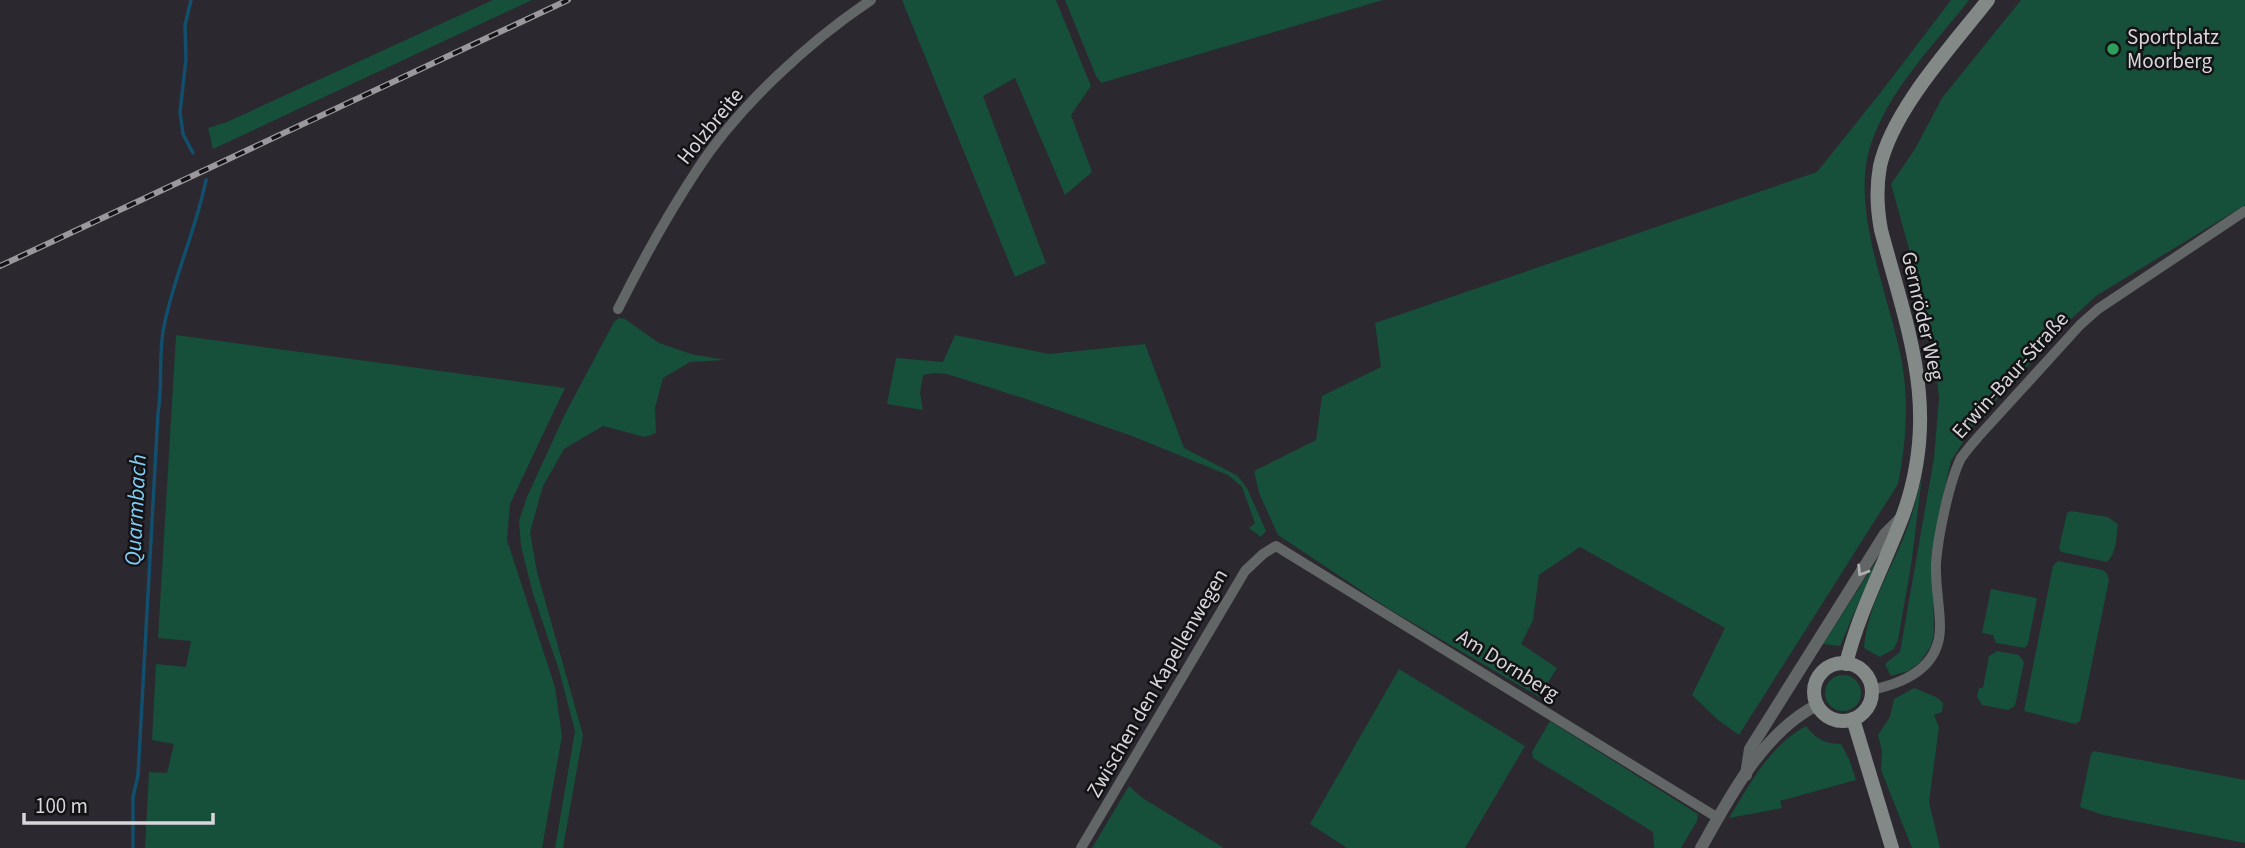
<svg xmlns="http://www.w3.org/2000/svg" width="2245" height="848" font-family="'Source Sans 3',sans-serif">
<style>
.green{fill:#164f3a}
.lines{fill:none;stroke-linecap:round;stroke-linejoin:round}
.stream{stroke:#114f6c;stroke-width:3.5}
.minor{stroke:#626666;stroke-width:10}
.tertiary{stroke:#626666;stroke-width:12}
.secondary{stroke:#828987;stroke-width:14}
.rail-casing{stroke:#9a989d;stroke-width:6}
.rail{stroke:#131215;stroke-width:3.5;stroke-dasharray:10;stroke-linecap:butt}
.oneway{stroke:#afafb2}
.leisure-dot{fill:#2e9e5b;stroke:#131215;stroke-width:2.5}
.labels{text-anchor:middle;stroke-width:5;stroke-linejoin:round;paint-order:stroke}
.poi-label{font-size:21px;fill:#d8d6db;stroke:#131215;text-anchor:start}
.street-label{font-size:21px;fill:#d8d6db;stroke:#131215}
.water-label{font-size:23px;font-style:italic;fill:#82cdf6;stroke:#131215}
</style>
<rect width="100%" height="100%" fill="#2b282f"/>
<!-- green -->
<g class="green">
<path d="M493,0H532L213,149L208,128L227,122Z"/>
<path d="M902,0H1056L1091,86L1071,115L1092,172L1065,195L1015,78L983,96L1046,263L1015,277Z"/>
<path d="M1065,0H1383L1101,83L1096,76Z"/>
<path d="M1951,0H1969C1934,45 1889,90 1871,144C1849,208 1890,297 1902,362C1909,403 1906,444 1898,484L1739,735L1718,720L1692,695L1725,628L1580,547L1539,575L1533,620L1521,644L1557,668L1539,697L1389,609L1278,535L1259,493L1254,471L1316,440L1322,396L1381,367L1375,323L1817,172L1881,92Z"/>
<path d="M2021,0H2245V205L2096,296L2068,322L1975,423L1951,461L1938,517L1932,561L1934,633L1931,646L1920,662L1908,671L1891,676L1885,664L1900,652L1934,458L1939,399L1934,339L1891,184L1915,149L1942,98Z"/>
<path d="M619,318L625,319L659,343L691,354L725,360L690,362L663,378L655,408L656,433L645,437L603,426L564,449L543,486L530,532L537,572L583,735L563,848H555L575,731L559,670L533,594L521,546L519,521L527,497L565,414L614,322Z"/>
<path d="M176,335L565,388L510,504L507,540L555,687L562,736L542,848H145L149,772L167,773L174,744L152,740L156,664L186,667L191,641L158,638Z"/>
<path d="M955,335L1049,354L1145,344L1184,448L1238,476L1247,488L1266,531L1261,537L1249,528L1255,523L1242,487L1228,475L1132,436L1023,398L947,374L934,373L923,375L920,393L923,410L887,404L896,358L943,362Z"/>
<path d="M1922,476L1912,559L1898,640L1894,649L1880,657L1864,648C1867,609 1888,575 1903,539C1911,519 1917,498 1922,476Z"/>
<path d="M2071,511L2108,517L2118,524C2116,537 2117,553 2107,562L2061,552L2059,548L2067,513Z"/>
<path d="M1877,560L1840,646L1823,644Z"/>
<path d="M2058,561L2103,570L2107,574L2109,580L2080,721L2075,724L2024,711L2053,566Z"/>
<path d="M1991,589L2037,598L2028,644L2025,648L1996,643L1993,635L1982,633Z"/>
<path d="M1997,651L2019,655L2024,662L2015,706L2008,710L1982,705L1977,697L1979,688H1983L1989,656Z"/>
<path d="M1399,669L1525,746L1465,848H1347L1310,824Z"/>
<circle cx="1843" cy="693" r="18"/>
<path d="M1914,688L1936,697L1943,703L1942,712L1934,715L1939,727L1929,802L1940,848H1912L1881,770L1882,752L1878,735L1890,717L1894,699Z"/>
<path d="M1550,721L1698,814L1697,821L1681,848H1654L1653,832L1533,758L1532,752Z"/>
<path d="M1806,726C1816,739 1825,744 1841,744L1849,759L1856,780L1780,801L1782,808L1729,818C1750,784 1769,746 1806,726Z"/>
<path d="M2094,751L2245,780V843L2103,815L2080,807L2091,754Z"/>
<path d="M1129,786L1141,797L1224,848H1092Z"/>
</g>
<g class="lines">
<!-- stream -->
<g class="stream">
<path d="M191,0L185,25L186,59L180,112L183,134L193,153"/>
<path d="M133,848V797L138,775L158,413C163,384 158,355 164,326C174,276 196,230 206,180"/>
</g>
<!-- minor -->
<g class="minor">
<path d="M618,309C642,261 668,214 697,170C738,107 808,42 871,0"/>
<path d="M1871,690C1905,683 1940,667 1940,627C1940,606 1935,585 1936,563C1938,536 1949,482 1961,458C1966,451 1972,444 1978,437L2080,325L2098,309L2245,211"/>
<path d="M1081,848L1245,571L1263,554L1276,546L1718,818"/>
</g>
<!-- tertiary -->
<g class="tertiary">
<path d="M1746,775L1750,749L1885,534L1900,519"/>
<path d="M1701,848C1730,797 1762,733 1817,705"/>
</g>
<!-- secondary -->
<g class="secondary">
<circle cx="1843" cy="692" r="29"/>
<path d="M1846,664C1859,611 1884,566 1903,515C1941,410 1908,332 1881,230C1877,209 1876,188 1880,166C1893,109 1952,46 1988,0"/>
<path d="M1853,719L1892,848"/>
</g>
<defs>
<path id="rail" d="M0,266L568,0"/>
</defs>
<!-- rail casing -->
<use href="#rail" class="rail-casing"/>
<!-- rail -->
<use href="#rail" class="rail"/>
</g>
<!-- one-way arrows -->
<defs><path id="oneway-chevron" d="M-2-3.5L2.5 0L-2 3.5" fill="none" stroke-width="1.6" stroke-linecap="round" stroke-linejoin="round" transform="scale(1.75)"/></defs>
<use class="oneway" href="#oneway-chevron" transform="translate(1862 571) rotate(122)"/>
<!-- markers -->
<circle class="leisure-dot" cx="2113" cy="49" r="7"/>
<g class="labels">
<!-- poi labels -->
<g class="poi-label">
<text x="2127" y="44">Sportplatz<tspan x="2127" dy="24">Moorberg</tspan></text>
</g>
<!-- street labels -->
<g class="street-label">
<text transform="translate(710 126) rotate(-51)" y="7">Holzbreite</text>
<text transform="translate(1923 316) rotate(77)" y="7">Gernröder Weg</text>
<text transform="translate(2010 375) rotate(-48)" y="7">Erwin-Baur-Straße</text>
<text transform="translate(1508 665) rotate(32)" y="7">Am Dornberg</text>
<text transform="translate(1157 683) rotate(-60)" y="7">Zwischen den Kapellenwegen</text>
</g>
<!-- water labels -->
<g class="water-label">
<text transform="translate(135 510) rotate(-87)" y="8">Quarmbach</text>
</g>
</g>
<!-- scale -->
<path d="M24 813v10h189v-10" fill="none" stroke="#d8d6db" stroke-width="3.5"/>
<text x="35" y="813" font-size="21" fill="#d8d6db" stroke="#131215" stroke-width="5" paint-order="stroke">100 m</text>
</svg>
